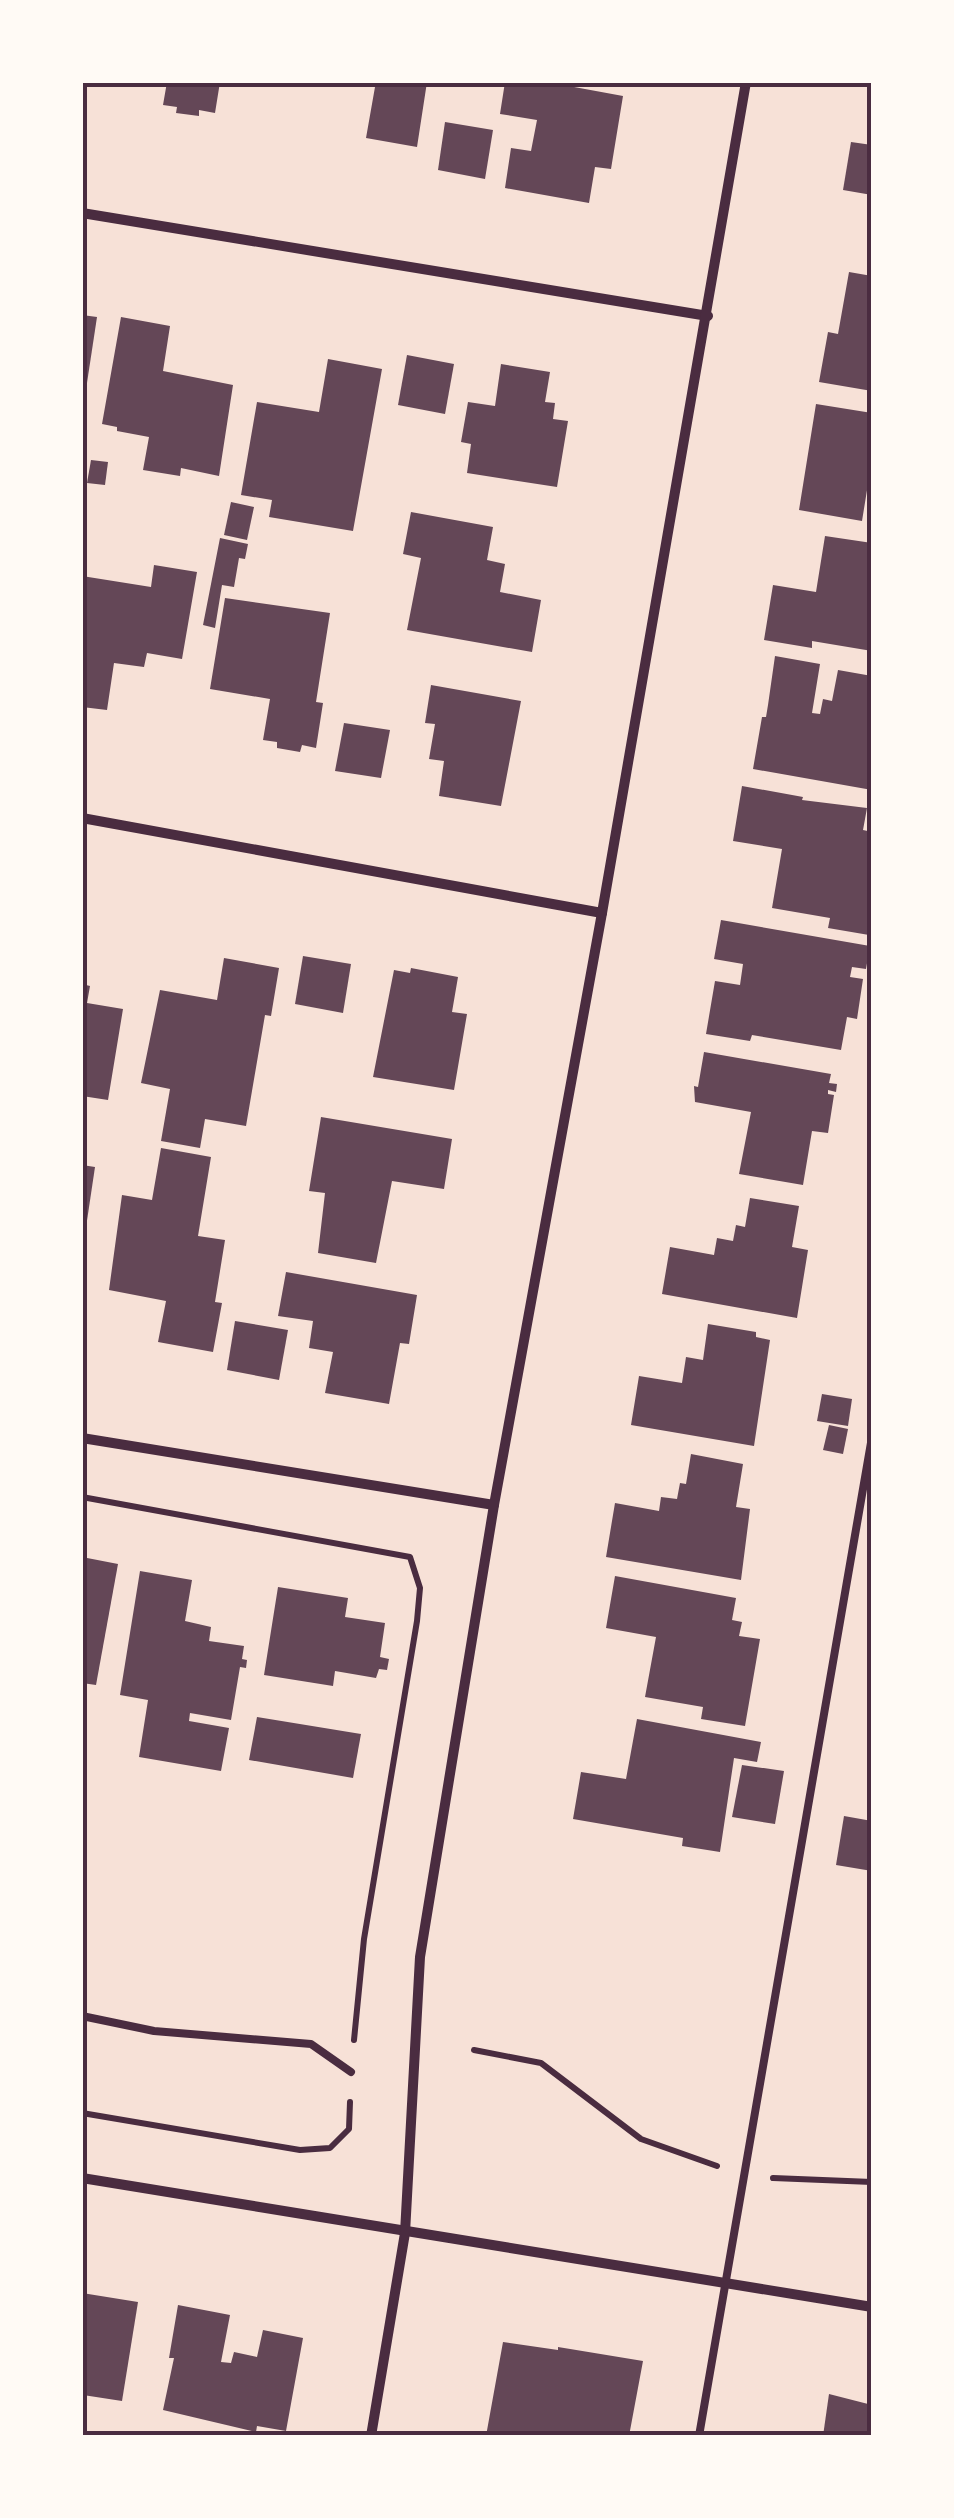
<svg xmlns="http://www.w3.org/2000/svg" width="954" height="2518" font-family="'PT Sans Narrow',sans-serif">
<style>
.building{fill:#644757}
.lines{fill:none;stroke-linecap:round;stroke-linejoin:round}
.path{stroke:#4a2c40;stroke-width:6}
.service{stroke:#4a2c40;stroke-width:8}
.minor{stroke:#4a2c40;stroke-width:10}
.neatline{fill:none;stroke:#4a2c40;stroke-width:4}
</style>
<rect width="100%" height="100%" fill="#f7e1d7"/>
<!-- building -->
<g class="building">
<path d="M167,82H220L215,113L199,110V116L176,113L177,107L163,105Z"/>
<path d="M361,82H427L417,147L366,138L375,87Z"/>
<path d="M505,82H547L623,96L611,169L595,167L589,203L505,188L511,148L531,151L537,120L500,114Z"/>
<path d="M445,122L493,130L485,179L438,170Z"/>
<path d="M851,142L872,145V195L843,190Z"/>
<path d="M849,272L872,276V391L819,382L828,332L838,334Z"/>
<path d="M82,315L97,317L85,396L82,395Z"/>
<path d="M121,317L170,326L163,371L233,385L219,476L181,468L180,476L143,470L149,437L117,431V427L102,424Z"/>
<path d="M407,355L454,364L445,414L398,405Z"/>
<path d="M328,359L382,369L353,531L269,517L272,500L241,495L257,402L319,412Z"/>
<path d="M501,364L550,372L545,402L555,403L553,419L568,421L557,487L467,473L471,444L461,442L468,402L495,406Z"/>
<path d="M816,404L872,413V485L868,484L862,521L799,510Z"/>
<path d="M91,460L108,462L105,485L87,483Z"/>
<path d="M231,502L254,507L247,540L224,535Z"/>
<path d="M411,512L493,527L487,560L505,564L500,592L541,600L532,652L407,630L421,558L403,554Z"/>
<path d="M825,536L872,543V651L812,641V648L764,640L773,585L816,592Z"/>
<path d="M220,538L248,544L245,559L239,558L234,587L222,585L215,628L203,625Z"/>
<path d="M154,565L197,572L182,659L147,653L144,667L114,663L107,710L82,707V576L151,587Z"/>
<path d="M225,598L330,613L316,702L323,703L316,748L302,745L300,752L277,748V742L263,740L270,699L210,689Z"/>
<path d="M775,656L820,664L812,713L820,714L823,699L832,701L838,670L872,676V790L753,769L762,717H766L768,705Z"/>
<path d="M431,685L521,701L501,806L439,796L444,761L429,759L435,724L425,723Z"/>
<path d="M344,723L390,730L381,778L335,771Z"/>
<path d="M742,786L803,797L802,800L867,808L863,830L872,832L869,935L828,928L830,918L772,908L782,849L733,841Z"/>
<path d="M721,920L870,946L866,969L852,967L850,977L863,979L857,1019L847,1017L841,1050L752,1035L750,1041L706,1034L715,981L740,985L743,964L714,959Z"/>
<path d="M303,956L351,964L343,1013L295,1004Z"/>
<path d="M224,958L279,968L271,1016L265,1015L246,1126L205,1119L200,1148L161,1141L170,1089L141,1083L160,990L217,1000Z"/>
<path d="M411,968L458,977L452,1012L467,1014L454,1090L373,1077L394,970L410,973Z"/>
<path d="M82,984L90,986L87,1003L123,1009L108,1100L82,1096Z"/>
<path d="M704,1052L831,1074L829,1083L837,1084L836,1092L828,1090V1094L834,1095L828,1133L812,1131L803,1185L739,1174L751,1112L695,1102L694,1086L698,1087Z"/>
<path d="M321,1117L452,1139L444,1189L392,1181L376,1263L318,1253L325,1193L309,1191Z"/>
<path d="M161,1148L211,1157L198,1236L225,1240L215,1302L222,1303L213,1352L158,1342L166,1301L109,1290L122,1195L152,1200Z"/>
<path d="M82,1165L95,1167L85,1234H82Z"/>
<path d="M750,1198L799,1206L792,1247L808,1250L797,1318L662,1294L670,1247L714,1255L717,1238L733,1241L736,1225L745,1227Z"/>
<path d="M286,1272L417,1295L409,1344L400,1343L389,1404L325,1393L333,1352L309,1348L313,1321L278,1316Z"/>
<path d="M235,1321L288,1330L279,1380L227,1370Z"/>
<path d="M708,1324L756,1332V1337L770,1340L754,1446L631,1425L639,1376L682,1383L686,1357L703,1360Z"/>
<path d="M822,1394L852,1399L848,1426L817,1421Z"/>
<path d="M829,1425L848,1429L843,1454L823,1450Z"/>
<path d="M691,1454L743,1464L736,1507L750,1509L741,1580L606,1557L615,1503L659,1511L661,1497L677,1499L680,1483L686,1484Z"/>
<path d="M82,1557L118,1564L96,1685L82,1683Z"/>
<path d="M140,1571L192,1580L185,1621L211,1627L209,1641L244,1646L242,1659L247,1660L246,1668L240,1667L231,1720L190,1713L189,1721L229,1728L221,1771L139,1757L148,1700L120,1695Z"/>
<path d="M615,1576L736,1598L732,1620L742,1622L739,1636L760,1639L745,1726L701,1719L703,1707L645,1697L656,1637L606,1628Z"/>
<path d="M278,1587L348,1598L345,1617L385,1623L380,1657L389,1659L387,1670L379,1669L376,1678L335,1671L333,1686L264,1675Z"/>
<path d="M257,1717L361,1734L353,1778L249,1760Z"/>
<path d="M637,1719L761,1742L757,1762L734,1758L720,1852L682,1846L683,1838L573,1819L581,1772L626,1779Z"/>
<path d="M742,1765L784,1771L775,1824L732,1817Z"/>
<path d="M844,1816L872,1821V1871L836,1865Z"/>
<path d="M82,2293L138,2302L122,2401L83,2395Z"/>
<path d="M178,2305L230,2315L221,2362L231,2363L234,2352L257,2357L263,2330L303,2338L286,2431L257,2426L256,2432L163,2410L174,2358H169Z"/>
<path d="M503,2342L558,2350V2347L643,2361L629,2436H486Z"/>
<path d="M829,2394L872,2405V2436H823Z"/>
</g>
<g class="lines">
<!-- path -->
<g class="path">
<path d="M82,1497L410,1557L420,1588L417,1621L364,1939L354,2040"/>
<path d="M474,2050L541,2063L641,2139L717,2166"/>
<path d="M82,2113L300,2150L330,2148L349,2129L350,2102"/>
<path d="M773,2178L872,2182"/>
</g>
<!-- service -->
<g class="service">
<path d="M82,2016L154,2031L311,2044L351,2072"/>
<path d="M699,2436L872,1437"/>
</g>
<!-- minor -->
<g class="minor">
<path d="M82,213L708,316"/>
<path d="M82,818L602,913"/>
<path d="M82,1438L494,1505"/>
<path d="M82,2178L872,2307"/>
<path d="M371,2436L405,2233L420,1957L494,1505L602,913L746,82"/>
</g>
</g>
<!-- border -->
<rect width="954" height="2518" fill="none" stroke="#fffaf5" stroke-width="170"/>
<rect x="85" y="85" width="784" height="2348" class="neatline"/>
</svg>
